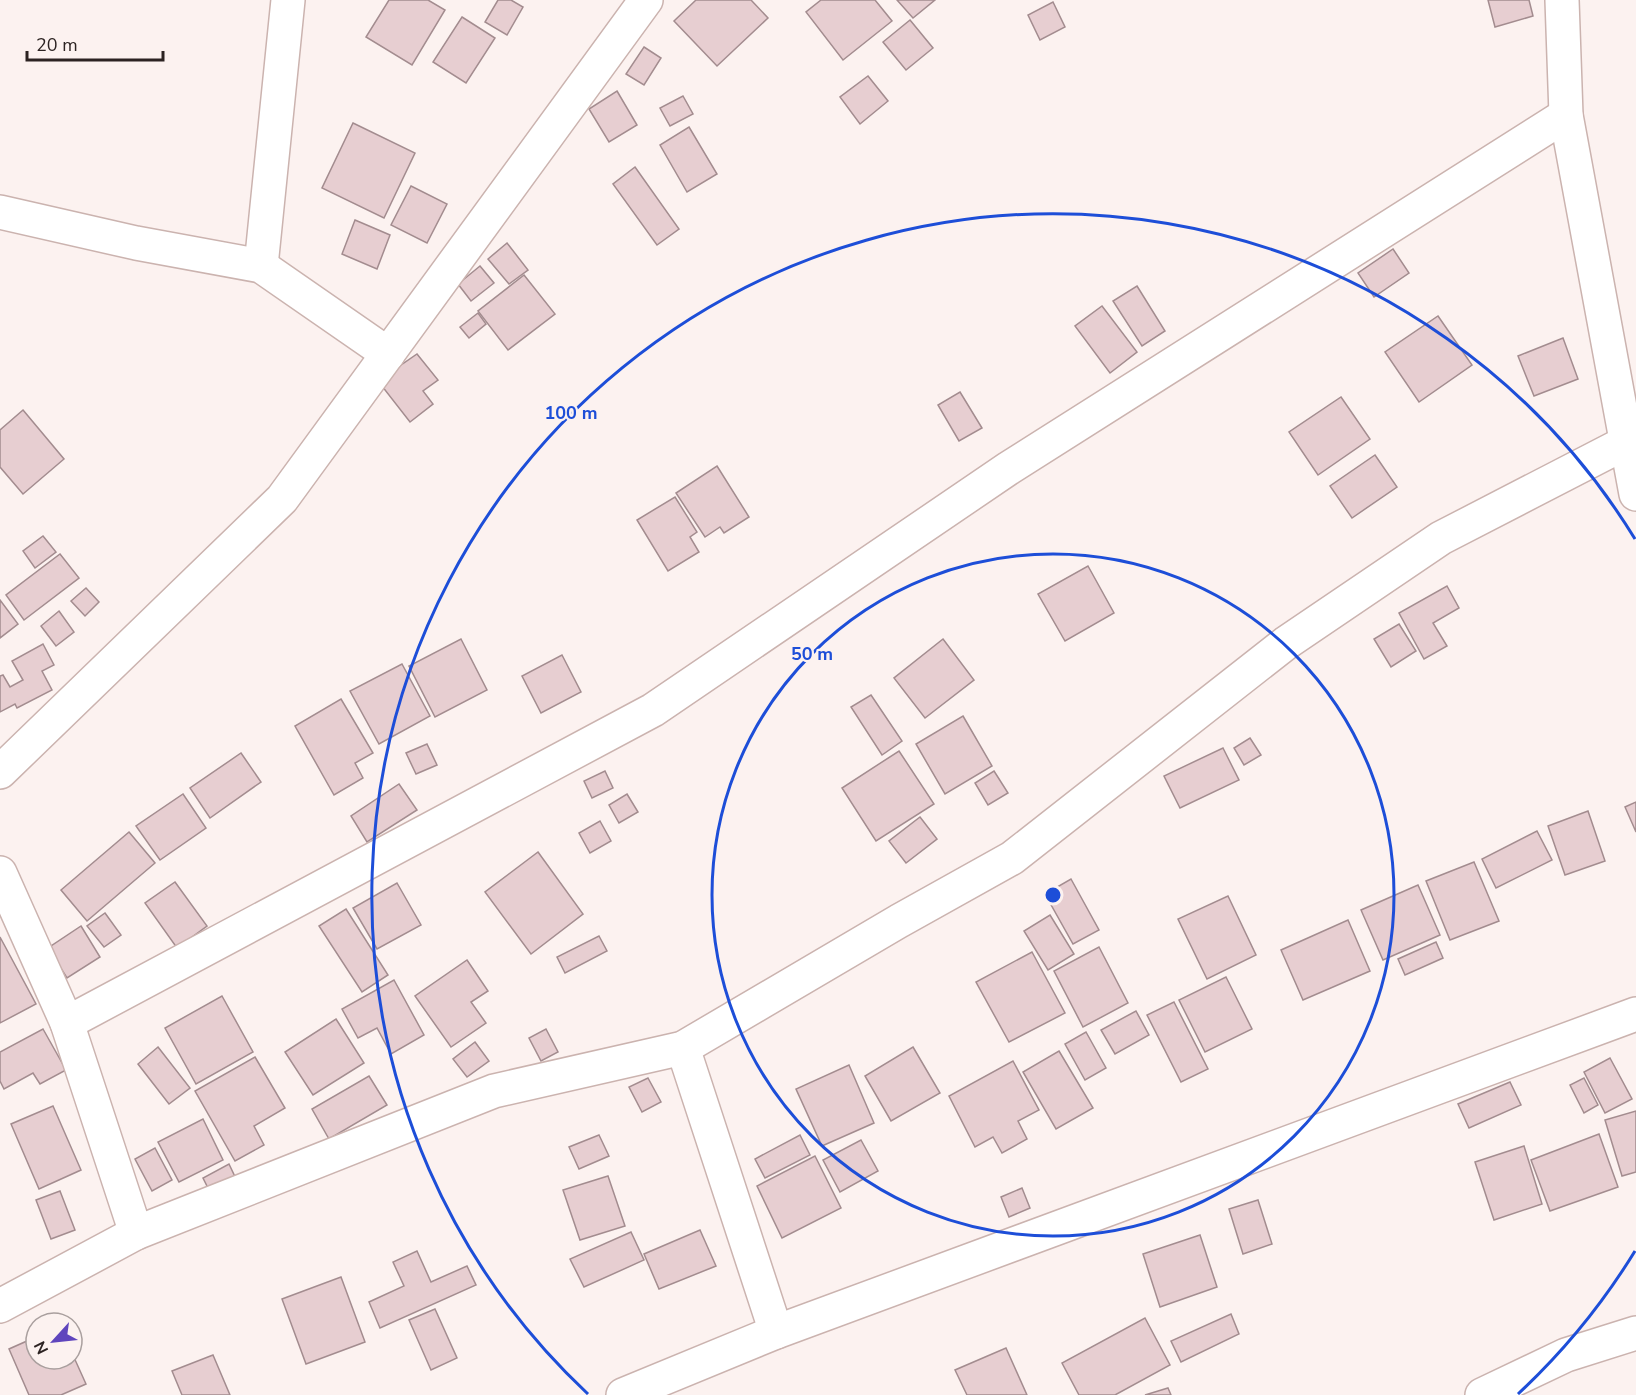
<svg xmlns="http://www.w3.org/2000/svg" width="1636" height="1395" font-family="'Nunito Sans',sans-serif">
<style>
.building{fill:#e7ced1;stroke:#a38c8f;stroke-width:1.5}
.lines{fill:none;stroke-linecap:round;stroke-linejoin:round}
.street-casing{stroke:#cbb3af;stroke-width:36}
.street{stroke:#fff;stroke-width:33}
.ring{fill:none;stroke:#1d4ed8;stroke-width:3}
.centre{fill:#1d4ed8;stroke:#fcf2f0;stroke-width:3}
.ring-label{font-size:18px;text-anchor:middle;font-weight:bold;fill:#1d4ed8;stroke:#fcf2f0;stroke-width:4.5;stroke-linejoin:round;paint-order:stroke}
</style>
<rect width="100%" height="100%" fill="#fcf2f0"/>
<!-- building -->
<g class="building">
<path d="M389,0H428L445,10L412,65L366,37Z"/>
<path d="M498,0H511L523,7L507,35L485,22Z"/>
<path d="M696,0H751L768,18L717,66L674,21Z"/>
<path d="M821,0H875L892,21L843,60L806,12Z"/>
<path d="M897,0H935L913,18Z"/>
<path d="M1488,0H1529L1533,16L1495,27Z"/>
<path d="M1053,2L1065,27L1040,40L1028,15Z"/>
<path d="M462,17L495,38L466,83L433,62Z"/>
<path d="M910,20L933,48L906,70L883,42Z"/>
<path d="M644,47L661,58L644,85L626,74Z"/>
<path d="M868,76L888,101L860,124L840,97Z"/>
<path d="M617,91L637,125L609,142L589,109Z"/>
<path d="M683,96L693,114L670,126L660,108Z"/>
<path d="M353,123L415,153L384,218L322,188Z"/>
<path d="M689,127L717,174L687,192L660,145Z"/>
<path d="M635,167L679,229L657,245L613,184Z"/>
<path d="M411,186L447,204L427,243L391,225Z"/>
<path d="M355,220L390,235L377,269L342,254Z"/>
<path d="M507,243L528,270L509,284L488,259Z"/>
<path d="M1393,249L1409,273L1374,297L1358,273Z"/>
<path d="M480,266L494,283L471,301L458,284Z"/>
<path d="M524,275L555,314L508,350L478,311Z"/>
<path d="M1137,286L1165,331L1142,346L1113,301Z"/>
<path d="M1102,306L1137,352L1110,373L1075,326Z"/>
<path d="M478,313L486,324L469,338L460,327Z"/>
<path d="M1438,316L1472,365L1419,402L1385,352Z"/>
<path d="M1563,338L1578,379L1534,396L1518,356Z"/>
<path d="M417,354L438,380L423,391L433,404L410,422L378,381Z"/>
<path d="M960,392L982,428L959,441L938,405Z"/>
<path d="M1341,397L1370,439L1318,475L1289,432Z"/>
<path d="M23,410L64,459L23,494L0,467V430Z"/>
<path d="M1375,455L1397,487L1352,518L1330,486Z"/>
<path d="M717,466L749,517L724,533L720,527L705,537L676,493Z"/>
<path d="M675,497L697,532L690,537L699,552L668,571L637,520Z"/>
<path d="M43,536L56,552L35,568L23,551Z"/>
<path d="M60,554L79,578L24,620L6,595Z"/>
<path d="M1088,566L1114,613L1065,641L1038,594Z"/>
<path d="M1447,586L1459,608L1433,623L1447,646L1424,659L1399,613Z"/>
<path d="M86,588L99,602L85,616L71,601Z"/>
<path d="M0,600L18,624L0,638Z"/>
<path d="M59,611L74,632L56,646L41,626Z"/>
<path d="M1399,624L1416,651L1391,667L1374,639Z"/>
<path d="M461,639L487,690L435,717L409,666Z"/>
<path d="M943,639L974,680L925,718L894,678Z"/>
<path d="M43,644L54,665L42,671L52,690L17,708L15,704L0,712V676L3,675L10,687L23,680L12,661Z"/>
<path d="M562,655L581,692L541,713L522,676Z"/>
<path d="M402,664L430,716L379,744L350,691Z"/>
<path d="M871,695L902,741L882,755L851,707Z"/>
<path d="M341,699L373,753L355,763L363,778L334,795L295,726Z"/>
<path d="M963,716L992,766L945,794L916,744Z"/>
<path d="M1250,738L1261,755L1244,765L1234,748Z"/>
<path d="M427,744L437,765L416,774L406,753Z"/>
<path d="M1223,748L1239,780L1180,808L1164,776Z"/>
<path d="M899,751L934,804L876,841L842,788Z"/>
<path d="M241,753L261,782L210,818L190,788Z"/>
<path d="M605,771L613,788L592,798L584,781Z"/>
<path d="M994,771L1008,793L988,805L975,783Z"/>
<path d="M399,784L417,810L367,842L351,816Z"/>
<path d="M183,794L206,828L160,860L136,826Z"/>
<path d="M627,794L638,812L619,823L609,805Z"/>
<path d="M1636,802V832L1625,807Z"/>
<path d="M1588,811L1605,861L1565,875L1548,826Z"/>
<path d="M920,817L937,839L906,863L889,841Z"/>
<path d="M600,821L611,841L590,853L579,833Z"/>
<path d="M1537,831L1552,860L1496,888L1482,859Z"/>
<path d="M129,832L155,863L87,921L61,890Z"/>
<path d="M538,852L583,914L531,954L485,892Z"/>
<path d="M1474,862L1499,921L1450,940L1426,881Z"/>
<path d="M1071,879L1099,930L1073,944L1045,894Z"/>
<path d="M175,882L207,926L177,948L145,903Z"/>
<path d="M397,883L421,925L377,949L353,908Z"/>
<path d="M1418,885L1440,935L1383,960L1361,910Z"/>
<path d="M1228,896L1256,955L1207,979L1178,919Z"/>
<path d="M346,909L388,975L362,992L319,926Z"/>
<path d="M105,913L121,935L104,947L87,926Z"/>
<path d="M1050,915L1074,954L1048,970L1024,931Z"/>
<path d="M1348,920L1370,971L1303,1000L1281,950Z"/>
<path d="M81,926L100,957L67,978L48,948Z"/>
<path d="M599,936L607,951L565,973L557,957Z"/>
<path d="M0,937L36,1004L0,1023Z"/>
<path d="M1436,942L1443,958L1405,975L1398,959Z"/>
<path d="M1099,947L1128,1003L1083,1027L1054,971Z"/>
<path d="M1032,952L1065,1013L1009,1042L976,982Z"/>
<path d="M467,960L488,991L471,1002L486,1023L451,1047L415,996Z"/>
<path d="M1226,977L1252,1029L1205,1052L1179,1000Z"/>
<path d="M394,980L424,1035L391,1054L377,1028L358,1038L342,1009Z"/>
<path d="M222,996L253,1052L196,1084L165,1028Z"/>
<path d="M1174,1002L1208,1069L1181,1082L1147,1015Z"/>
<path d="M1136,1011L1149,1035L1115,1054L1101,1030Z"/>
<path d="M336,1019L364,1063L313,1095L285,1052Z"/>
<path d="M43,1029L66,1070L40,1084L33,1073L4,1089L0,1081V1052Z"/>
<path d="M546,1029L558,1052L541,1061L529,1038Z"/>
<path d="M1086,1032L1106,1068L1085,1080L1065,1044Z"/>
<path d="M475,1042L489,1061L467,1077L453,1059Z"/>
<path d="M158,1047L190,1088L169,1104L138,1064Z"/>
<path d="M913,1047L940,1093L891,1121L865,1076Z"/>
<path d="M1059,1051L1093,1108L1056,1129L1023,1072Z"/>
<path d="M255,1057L285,1108L254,1126L264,1145L235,1161L195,1091Z"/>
<path d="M1610,1058L1632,1099L1605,1113L1584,1072Z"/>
<path d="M1013,1061L1039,1110L1018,1121L1027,1139L1002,1153L993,1137L975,1147L949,1096Z"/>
<path d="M849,1065L874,1123L822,1146L796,1089Z"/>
<path d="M369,1076L387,1105L329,1139L312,1109Z"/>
<path d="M648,1078L661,1102L642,1112L629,1087Z"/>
<path d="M1584,1078L1598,1105L1584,1113L1570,1085Z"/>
<path d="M1510,1082L1521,1105L1469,1128L1458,1104Z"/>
<path d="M53,1106L81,1170L39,1189L11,1124Z"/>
<path d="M1636,1111V1172L1622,1176L1605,1120Z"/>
<path d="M203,1119L223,1160L179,1182L158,1142Z"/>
<path d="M1599,1134L1618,1187L1550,1211L1531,1160Z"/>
<path d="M599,1135L609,1156L579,1169L569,1147Z"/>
<path d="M800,1135L810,1155L765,1178L755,1159Z"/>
<path d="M861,1140L878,1171L840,1192L823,1160Z"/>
<path d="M1524,1146L1542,1204L1494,1220L1475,1162Z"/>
<path d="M155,1148L172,1180L152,1191L135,1159Z"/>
<path d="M815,1156L841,1208L782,1238L757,1186Z"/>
<path d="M229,1164L237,1181L211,1194L203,1178Z"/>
<path d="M608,1176L625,1226L580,1240L563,1190Z"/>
<path d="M1022,1188L1030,1208L1009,1217L1001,1197Z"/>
<path d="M60,1191L75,1230L51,1239L36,1200Z"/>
<path d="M1258,1200L1272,1244L1243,1254L1229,1209Z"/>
<path d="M700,1230L716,1266L659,1289L644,1254Z"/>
<path d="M631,1232L644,1260L584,1287L570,1259Z"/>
<path d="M1200,1235L1217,1287L1160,1307L1143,1254Z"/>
<path d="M417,1251L431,1282L467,1266L476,1285L380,1328L369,1302L404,1286L393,1262Z"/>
<path d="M341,1277L365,1342L306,1364L282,1299Z"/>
<path d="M435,1309L457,1358L431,1370L409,1320Z"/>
<path d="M1231,1314L1239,1334L1181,1362L1171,1341Z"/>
<path d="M1145,1318L1170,1365L1115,1395H1079L1062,1363Z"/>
<path d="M36,1337V1359H72V1353L86,1384L61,1395H29L9,1349Z"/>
<path d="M1006,1348L1027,1395H967L955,1370Z"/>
<path d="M213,1355L230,1395H182L172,1371Z"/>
<path d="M1168,1388L1171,1395H1145Z"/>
</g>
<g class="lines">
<defs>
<g id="street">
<path d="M1562,0L1566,115L1636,494"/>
<path d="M0,212L136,243L261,266L388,354"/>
<path d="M261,266L288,0"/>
<path d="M0,772L282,499L646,0"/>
<path d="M0,873L67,1023L136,1233"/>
<path d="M67,1023L653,710L1009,468L1566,115"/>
<path d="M683,1048L776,1332"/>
<path d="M0,1306L136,1233L494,1091L683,1048L899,921L1012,858L1286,643L1441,538L1627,442"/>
<path d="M623,1395L776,1332L1636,1014"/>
<path d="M1482,1395L1566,1355L1636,1333"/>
</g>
</defs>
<!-- street casing -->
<use href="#street" class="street-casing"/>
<!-- street -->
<use href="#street" class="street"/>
</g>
<!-- distance rings -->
<g class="ring">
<circle cx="1053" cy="895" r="341"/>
<path d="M1635 1251A682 682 0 0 1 1518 1394M588 1394A682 682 0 1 1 1635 539"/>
</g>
<circle cx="1053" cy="895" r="9" class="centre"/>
<g class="ring-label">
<text x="571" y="419">100 m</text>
<text x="812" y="660">50 m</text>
</g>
<!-- north arrow -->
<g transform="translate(54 1341) rotate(243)"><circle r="28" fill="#fcf2f0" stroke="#a99f9e" stroke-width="1.5"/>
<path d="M0-4.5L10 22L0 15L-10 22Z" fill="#5f45bd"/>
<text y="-9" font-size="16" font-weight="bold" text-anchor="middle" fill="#2c2322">N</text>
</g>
<!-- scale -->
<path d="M27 51v9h136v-9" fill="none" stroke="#2c2322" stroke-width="3"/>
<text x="36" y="51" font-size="18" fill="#2c2322" stroke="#fcf2f0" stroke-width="4.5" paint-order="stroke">20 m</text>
</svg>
